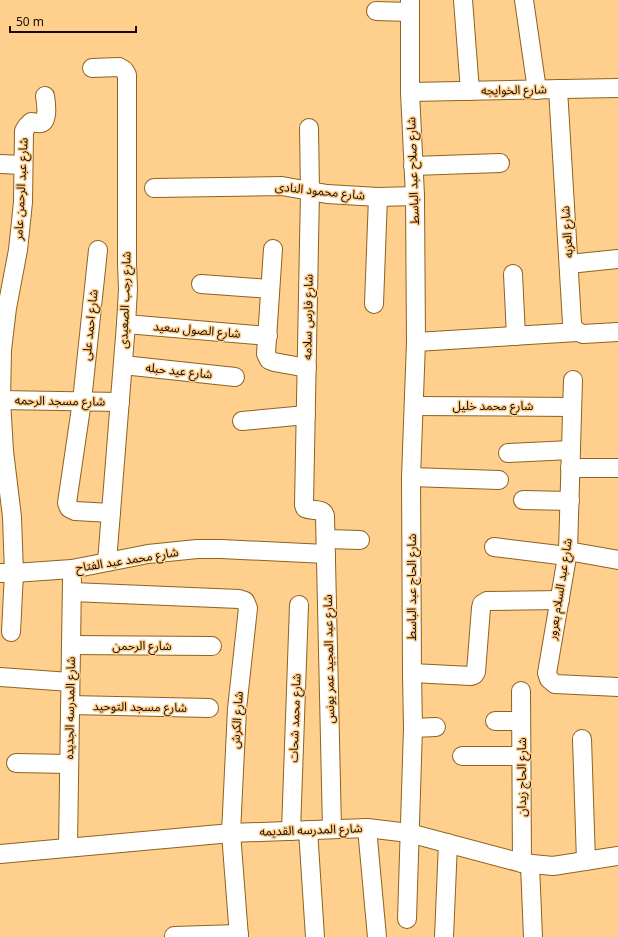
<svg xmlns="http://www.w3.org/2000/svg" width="618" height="937" font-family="'Noto Sans','Noto Sans Arabic',sans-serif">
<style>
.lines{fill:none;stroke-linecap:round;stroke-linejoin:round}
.minor-casing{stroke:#8e631e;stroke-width:20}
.minor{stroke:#fff;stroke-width:18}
.labels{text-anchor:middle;stroke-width:3;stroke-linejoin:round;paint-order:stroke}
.street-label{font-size:12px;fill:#180b00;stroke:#fecf8d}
</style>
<rect width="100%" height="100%" fill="#fecf8d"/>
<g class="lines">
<defs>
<g id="minor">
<path d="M463,0L470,91"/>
<path d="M524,0L537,90"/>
<path d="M376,11L410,12"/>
<path d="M92,68L119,67L124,70L127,75V264L128,289L126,324L107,562"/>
<path d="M558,89L572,323C574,330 577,332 583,334L618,332"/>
<path d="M410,92L618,88"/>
<path d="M309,128L310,191L304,505L305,508C312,512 323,507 325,516L332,829"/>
<path d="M0,164L23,165"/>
<path d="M413,166L500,163"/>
<path d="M154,188L282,186L327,194L378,197L415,196"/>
<path d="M273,249L266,354L269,360L274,362L307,368"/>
<path d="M98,250L82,401L67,503L69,508L75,511L111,513"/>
<path d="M569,264L618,259"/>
<path d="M513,274L516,336"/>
<path d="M201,284L270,289"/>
<path d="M374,304L378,197"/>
<path d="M126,324L268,336"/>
<path d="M416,342L578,332"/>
<path d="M123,365L235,377"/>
<path d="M573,380L568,551L547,673L549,679L555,684L618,687"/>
<path d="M0,400L120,402"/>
<path d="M414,406L572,407"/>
<path d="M242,421L306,415"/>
<path d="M508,453L571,450"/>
<path d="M570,468H618"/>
<path d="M411,477L499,480"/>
<path d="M523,500L570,501"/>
<path d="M326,539L360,540"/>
<path d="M494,547L567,556"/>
<path d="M568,551L618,560"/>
<path d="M0,573H14L72,569L148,554L197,549H221L326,554"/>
<path d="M72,592L239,599L245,601L248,608L237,709L231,833L239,937"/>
<path d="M11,632L14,573L12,517L4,451L1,400L2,350L7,308L18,250L23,202L24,131L27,126L31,122C34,122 38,124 41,123C49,121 46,102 45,96"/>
<path d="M71,645L212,646"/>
<path d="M412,673L471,676L474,675L476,672L481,608L482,604L487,601L560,600"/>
<path d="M0,677L70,682"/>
<path d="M521,691L522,863"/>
<path d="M70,705L209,708"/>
<path d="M495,721H521"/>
<path d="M413,728L436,727"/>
<path d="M582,739L586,861"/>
<path d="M462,756H522"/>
<path d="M16,763L69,764"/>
<path d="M367,828L377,937"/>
<path d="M308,830L315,937"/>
<path d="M291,831L299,605"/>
<path d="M68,847L72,580"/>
<path d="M0,854L231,833L367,828L409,833L522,863L553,866L618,856"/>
<path d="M530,865L533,937"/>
<path d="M407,919L413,728L412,673L411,477L416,342L415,196L410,92V0"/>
<path d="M174,936L239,934"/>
<path d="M444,937L448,843"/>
</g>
</defs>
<!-- minor casing -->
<use href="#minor" class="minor-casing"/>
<!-- minor -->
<use href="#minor" class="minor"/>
</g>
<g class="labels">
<!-- street labels -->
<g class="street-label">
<text transform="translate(514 90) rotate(-1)" y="4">شارع الخوايجه</text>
<text transform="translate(413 171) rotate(-92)" y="4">شارع صلاح عبد الباسط</text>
<text transform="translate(21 189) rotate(-87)" y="4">شارع عبد الرحمن عامر</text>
<text transform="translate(320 191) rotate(6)" y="4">شارع محمود النادى</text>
<text transform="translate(567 232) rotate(-94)" y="4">شارع العزبه</text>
<text transform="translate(125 300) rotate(-88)" y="4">شارع رجب الصعيدى</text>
<text transform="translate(308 317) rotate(-89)" y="4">شارع فارس سلامه</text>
<text transform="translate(90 325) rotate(-84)" y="4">شارع احمد على</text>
<text transform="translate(197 330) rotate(5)" y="4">شارع الصول سعيد</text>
<text transform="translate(179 371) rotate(6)" y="4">شارع عيد حبله</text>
<text transform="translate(60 401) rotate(1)" y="4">شارع مسجد الرحمه</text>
<text x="493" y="410">شارع محمد خليل</text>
<text transform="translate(127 560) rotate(-9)" y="4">شارع محمد عبد الفتاح</text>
<text transform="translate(412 587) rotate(-90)" y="4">شارع الحاج عبد الباسط</text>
<text transform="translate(560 589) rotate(-81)" y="4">شارع عبد السلام بعرور</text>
<text x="142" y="650">شارع الرحمن</text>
<text transform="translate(329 659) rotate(-91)" y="4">شارع عبد المجيد عمر يونس</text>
<text transform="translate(140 707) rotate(1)" y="4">شارع مسجد التوحيد</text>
<text transform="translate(70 708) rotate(-89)" y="4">شارع المدرسه الجديده</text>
<text transform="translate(295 718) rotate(-88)" y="4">شارع محمد شحات</text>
<text transform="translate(237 720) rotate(-86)" y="4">شارع الكرش</text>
<text transform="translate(522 777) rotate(-90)" y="4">شارع الحاج زيدان</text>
<text transform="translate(311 830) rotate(-2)" y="4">شارع المدرسه القديمه</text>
</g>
</g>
<!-- scale -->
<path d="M10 26v6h126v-6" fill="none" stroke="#180b00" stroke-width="2"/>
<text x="16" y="26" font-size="12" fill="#180b00" stroke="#fecf8d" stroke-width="3" paint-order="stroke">50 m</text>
</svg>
